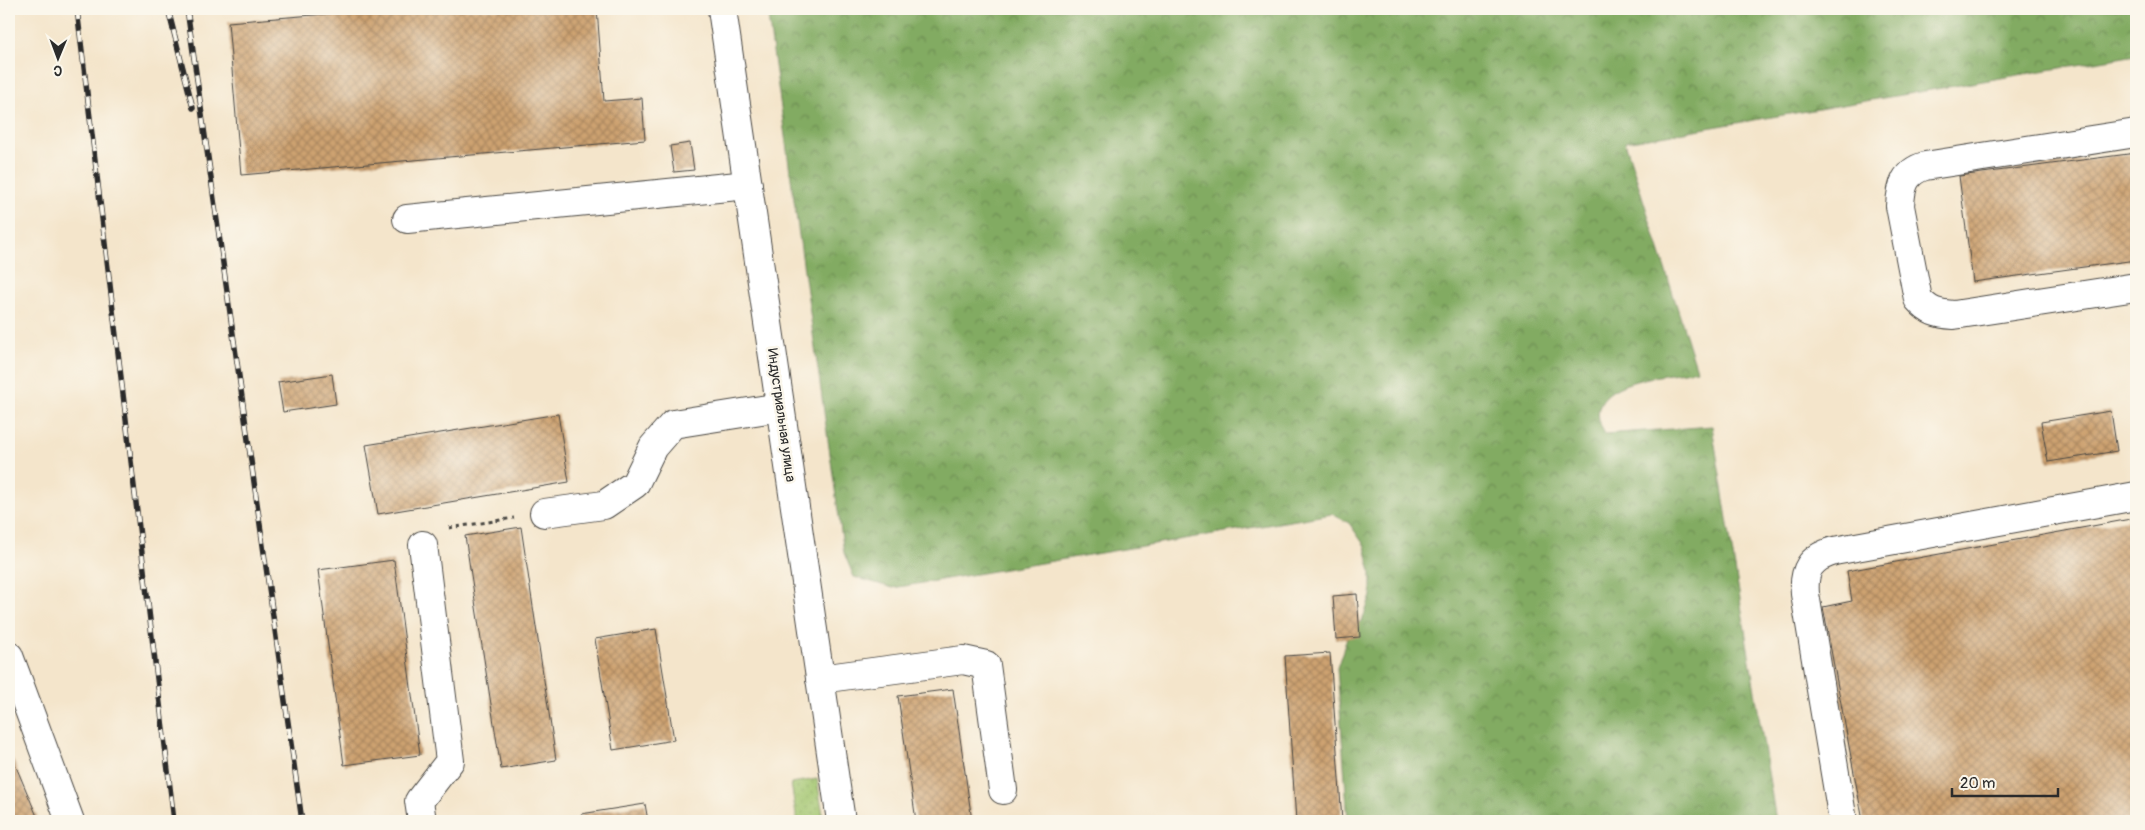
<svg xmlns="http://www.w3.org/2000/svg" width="2145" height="830" font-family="Pangolin,sans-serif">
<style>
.grass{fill:url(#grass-dots);stroke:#67784d}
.forest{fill:url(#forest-crowns);stroke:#566b46}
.building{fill:url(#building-cross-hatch)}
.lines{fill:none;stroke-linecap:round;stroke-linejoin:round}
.minor-casing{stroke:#494743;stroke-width:30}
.path{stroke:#494743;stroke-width:3;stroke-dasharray:4 4;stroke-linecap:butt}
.minor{stroke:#fff;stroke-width:28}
.rail-casing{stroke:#2b2b2b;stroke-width:5.5}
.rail{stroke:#fbf7ec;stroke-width:4;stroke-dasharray:11;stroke-linecap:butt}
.labels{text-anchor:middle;stroke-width:5;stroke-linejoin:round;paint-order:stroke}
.street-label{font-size:14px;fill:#2b2b2b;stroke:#fbf7ec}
</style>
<defs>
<pattern id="grass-dots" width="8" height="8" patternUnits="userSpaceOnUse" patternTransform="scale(1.25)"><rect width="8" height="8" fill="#a3c66f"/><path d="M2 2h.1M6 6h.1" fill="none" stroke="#8caa60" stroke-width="1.8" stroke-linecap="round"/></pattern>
<pattern id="forest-crowns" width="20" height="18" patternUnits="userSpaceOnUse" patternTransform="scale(1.25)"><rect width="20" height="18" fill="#82ab62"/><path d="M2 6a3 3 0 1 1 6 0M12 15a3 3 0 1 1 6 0" fill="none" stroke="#6b8b51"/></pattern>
<pattern id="building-cross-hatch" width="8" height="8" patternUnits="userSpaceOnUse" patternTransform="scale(1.25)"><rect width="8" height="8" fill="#cda271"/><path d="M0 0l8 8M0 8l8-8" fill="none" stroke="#a7845d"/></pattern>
</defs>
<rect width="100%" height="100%" fill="#fbf7ec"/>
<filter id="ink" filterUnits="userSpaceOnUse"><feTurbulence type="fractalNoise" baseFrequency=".02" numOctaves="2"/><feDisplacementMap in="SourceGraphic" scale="10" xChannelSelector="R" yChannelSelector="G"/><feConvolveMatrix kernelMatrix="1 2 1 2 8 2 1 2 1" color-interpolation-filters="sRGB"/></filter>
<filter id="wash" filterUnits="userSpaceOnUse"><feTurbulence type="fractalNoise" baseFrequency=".0096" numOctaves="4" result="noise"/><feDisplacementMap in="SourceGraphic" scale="20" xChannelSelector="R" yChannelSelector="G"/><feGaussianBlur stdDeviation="1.12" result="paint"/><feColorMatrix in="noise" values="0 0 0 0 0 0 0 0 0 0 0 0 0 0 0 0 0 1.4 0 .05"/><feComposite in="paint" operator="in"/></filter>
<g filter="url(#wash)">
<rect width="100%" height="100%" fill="#f4e5cb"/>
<!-- grass -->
<path class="grass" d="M817,779L824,821H797L791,783Z"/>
<!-- forest -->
<path class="forest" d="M767,9H2136V55L1625,142L1697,370C1665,376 1573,380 1605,434L1712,426L1776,821H1348L1337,668L1348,635L1362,621L1371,596V572L1365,546L1349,523L1332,514L893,588L854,577L844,553Z"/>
<g id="blocks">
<!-- building -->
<g class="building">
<path d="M361,9H597L604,101L642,98L645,140L241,175L228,22L362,11Z"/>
<path d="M690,143L694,170L674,172L670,146Z"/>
<path d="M2136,153V260L1973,282L1959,176Z"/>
<path d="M332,374L336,404L283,412L278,382Z"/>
<path d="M2111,411L2117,451L2048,462L2041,422Z"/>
<path d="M558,414L569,482L378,514L366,445Z"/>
<path d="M2136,518V821H1863L1823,607L1852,601L1847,571Z"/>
<path d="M521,527L556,760L501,769L465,536Z"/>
<path d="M394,560L420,755L344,765L318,570Z"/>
<path d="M1357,594L1360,637L1336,639L1333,596Z"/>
<path d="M656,629L674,740L613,750L595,639Z"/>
<path d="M1330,653L1342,821H1296L1285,656Z"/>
<path d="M953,689L972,821H916L898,696Z"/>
<path d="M9,750L39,821H9Z"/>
<path d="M645,804L648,821H582L581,814Z"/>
</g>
</g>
</g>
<g filter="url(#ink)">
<use href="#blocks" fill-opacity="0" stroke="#494743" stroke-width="1"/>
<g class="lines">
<defs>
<g id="minor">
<path d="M722,9L841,821"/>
<path d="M2136,133L1925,166C1905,172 1901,185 1900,206L1918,299C1929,312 1938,314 1954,315L2136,287"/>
<path d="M407,219L748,185"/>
<path d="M544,513L604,505L635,484L653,447L673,424L780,407"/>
<path d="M9,656L70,821"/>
<path d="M820,679L963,660L986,665L1003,790"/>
<path d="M422,821L419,801L450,761L423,545"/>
<path d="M1843,821L1805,594C1803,570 1810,558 1834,551L2136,496"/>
</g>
</defs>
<!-- minor casing -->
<use href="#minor" class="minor-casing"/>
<!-- path -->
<path class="path" d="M449,528L514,518"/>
<!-- minor -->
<use href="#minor" class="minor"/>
<defs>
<g id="rail">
<path d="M77,9L174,821"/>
<path d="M168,9L193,108"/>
<path d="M187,9L302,821"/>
</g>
</defs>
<!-- rail casing -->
<use href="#rail" class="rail-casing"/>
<!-- rail -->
<use href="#rail" class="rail"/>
</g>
</g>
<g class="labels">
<!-- street labels -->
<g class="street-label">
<text transform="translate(782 415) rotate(82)" y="5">Индустриальная улица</text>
</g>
</g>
<!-- margin -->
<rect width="2145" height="830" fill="none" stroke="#fbf7ec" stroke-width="30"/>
<!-- north arrow -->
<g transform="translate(58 58) rotate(181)" stroke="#fbf7ec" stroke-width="4" paint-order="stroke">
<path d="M0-4L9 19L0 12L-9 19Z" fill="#2b2b2b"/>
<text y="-8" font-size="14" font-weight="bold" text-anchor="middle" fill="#2b2b2b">С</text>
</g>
<!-- scale -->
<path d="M1952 788v8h106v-8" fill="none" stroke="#2b2b2b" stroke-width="2.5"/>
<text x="1960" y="788" font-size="15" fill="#2b2b2b" stroke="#fbf7ec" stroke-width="4" paint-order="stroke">20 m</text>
</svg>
